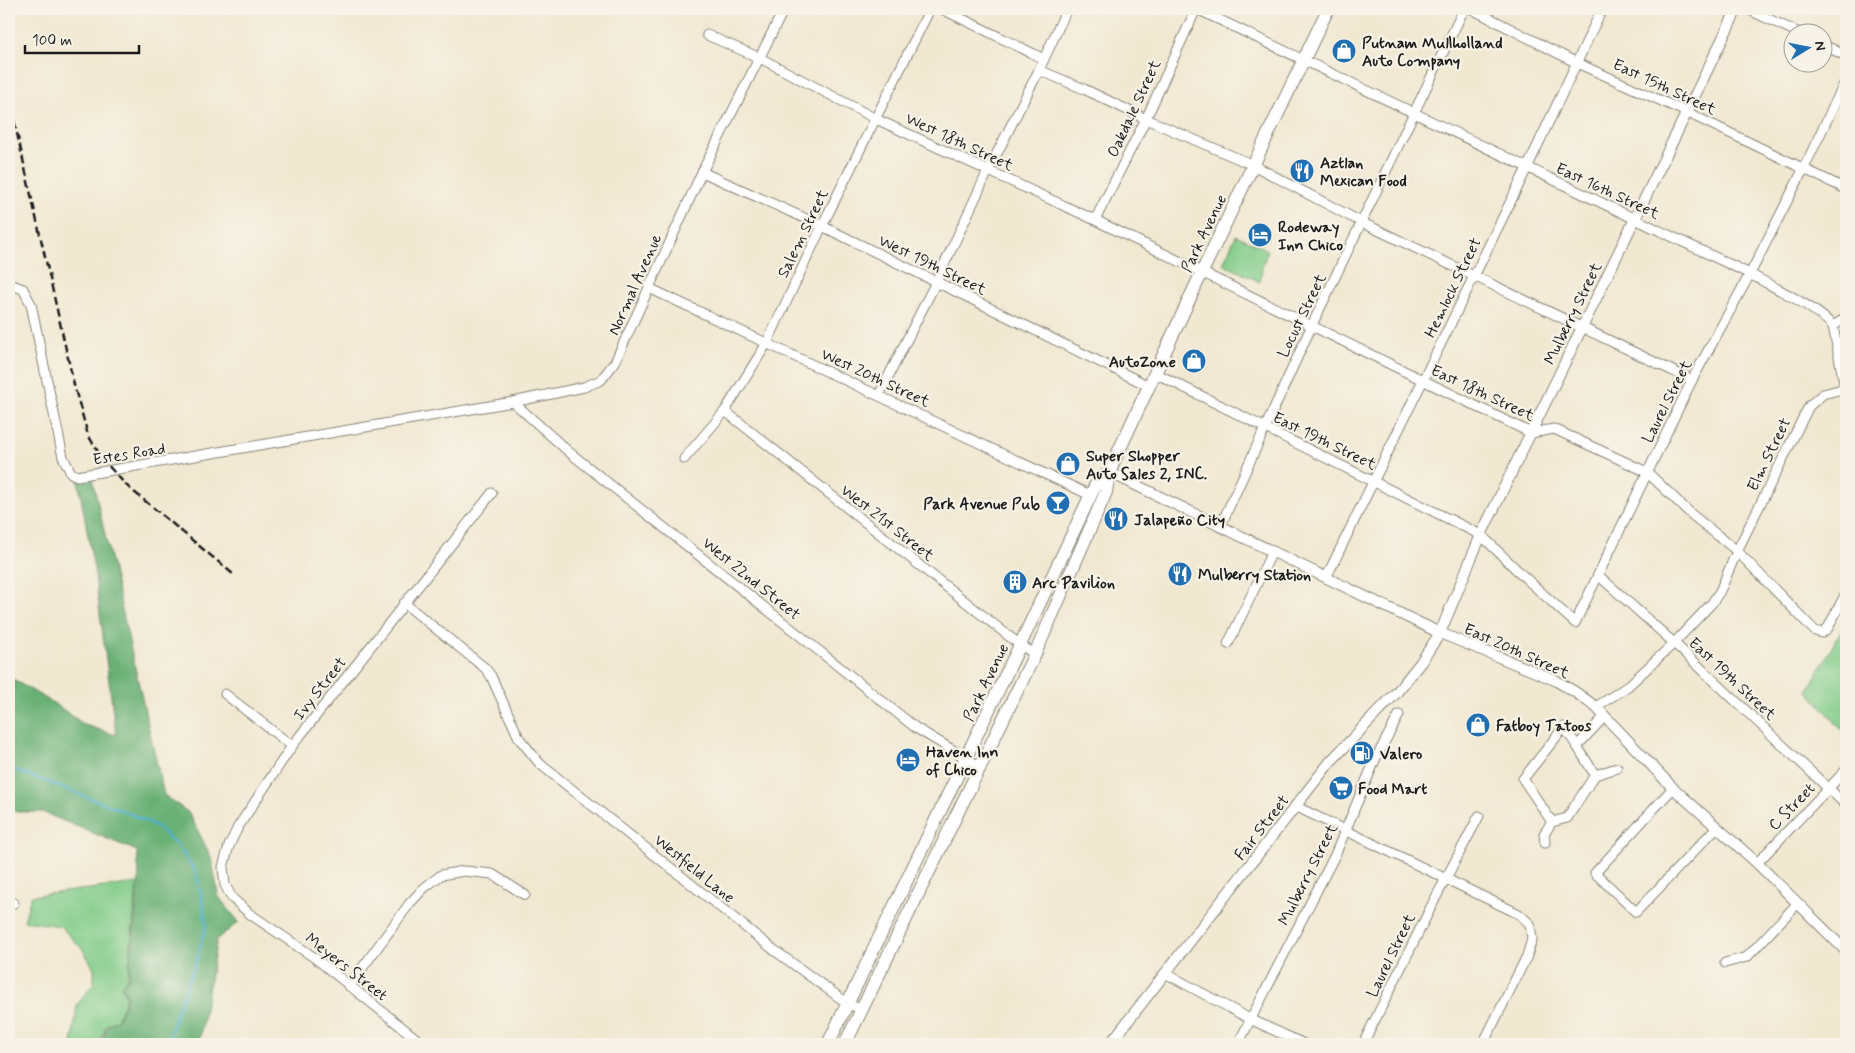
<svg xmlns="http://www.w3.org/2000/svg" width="1855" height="1053" font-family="Mynerve,sans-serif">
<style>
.green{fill:#82cc89;stroke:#4f7452}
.forest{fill:#69b075;stroke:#426648}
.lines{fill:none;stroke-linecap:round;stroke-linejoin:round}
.stream{stroke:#4bb0ca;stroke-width:2.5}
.minor-casing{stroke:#868276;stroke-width:11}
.tertiary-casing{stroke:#868276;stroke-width:12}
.secondary-casing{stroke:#868276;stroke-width:14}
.minor{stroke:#fff;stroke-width:9}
.tertiary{stroke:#fff;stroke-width:10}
.secondary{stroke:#fff;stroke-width:12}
.rail{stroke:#1c1c1c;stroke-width:2.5;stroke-dasharray:8 4;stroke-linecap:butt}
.labels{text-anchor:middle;stroke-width:4.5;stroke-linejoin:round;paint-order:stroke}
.poi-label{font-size:16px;font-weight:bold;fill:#1c1c1c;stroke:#f7f3e8;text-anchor:start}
.street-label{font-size:16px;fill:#1c1c1c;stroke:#f7f3e8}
</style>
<rect width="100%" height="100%" fill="#f7f3e8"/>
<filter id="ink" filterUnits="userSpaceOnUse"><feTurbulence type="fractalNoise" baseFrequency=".02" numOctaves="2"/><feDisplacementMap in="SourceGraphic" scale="10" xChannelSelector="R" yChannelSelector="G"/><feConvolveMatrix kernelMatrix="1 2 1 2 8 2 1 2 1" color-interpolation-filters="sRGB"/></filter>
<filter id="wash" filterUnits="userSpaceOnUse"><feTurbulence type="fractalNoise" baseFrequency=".0096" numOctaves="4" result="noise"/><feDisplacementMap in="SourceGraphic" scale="20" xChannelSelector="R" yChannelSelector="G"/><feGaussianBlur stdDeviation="1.12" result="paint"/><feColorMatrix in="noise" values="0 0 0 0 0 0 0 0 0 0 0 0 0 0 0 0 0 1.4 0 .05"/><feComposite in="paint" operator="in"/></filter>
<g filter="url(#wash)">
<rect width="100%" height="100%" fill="#f1e8d1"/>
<!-- green -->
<g class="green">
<path d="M1236,235L1268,250L1263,264L1260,282L1223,264Z"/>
<path d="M1846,621V735L1808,691Z"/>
<path d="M137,883L128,975L121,986L126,997L117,1020L106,1025L99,1044H72L77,1005L94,983V969L84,951L60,926L24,921L31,896Z"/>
</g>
<!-- forest -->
<path class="forest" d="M92,477L164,795L189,813L211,857L219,897L239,922L217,939L199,1044H101L107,1026L117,1021L127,997L122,986L129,975L139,877L137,851L42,812H17L9,808V677L55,704L85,725L116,735L94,569L78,481Z"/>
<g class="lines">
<!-- stream -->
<path class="stream" d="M9,766L20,772L119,809L156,826L179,847L195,871L202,896L206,926L197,959L177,1011L168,1044"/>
</g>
</g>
<g filter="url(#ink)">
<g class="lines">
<defs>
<g id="minor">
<path d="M942,9L1044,59"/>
<path d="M1197,9L1750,274C1773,287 1816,307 1833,326L1846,393"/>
<path d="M1472,9L1577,63L1686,112L1846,189"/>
<path d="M1747,9L1797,32"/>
<path d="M707,35L760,58L876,119L1095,220L1531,433L1554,429L1647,472L1691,514L1737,551L1815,631L1822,633L1828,628L1846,593"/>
<path d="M1822,44L1846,56"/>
<path d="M1039,70L1084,89L1146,119L1253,165L1363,223L1692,380"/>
<path d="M702,172L822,226L1149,386"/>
<path d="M1095,220L1146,119L1196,9"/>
<path d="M9,284L23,289L31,304L63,457L71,473L77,476L513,402L584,387L601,380L615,362L702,172L784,9"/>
<path d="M649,288L1090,495"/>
<path d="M1833,326L1846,318"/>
<path d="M1155,373L1481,535L1519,572L1575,623L1692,380L1750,274L1804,168L1846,80"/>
<path d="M879,395L936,282L988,171L1039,70L1067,9"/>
<path d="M513,402L569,452L916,728L981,767"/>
<path d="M725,411L1020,645L1035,654"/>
<path d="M684,459L725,411L767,343L822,226L930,9"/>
<path d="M1220,527L1312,325L1464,9"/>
<path d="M1598,575L1674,643L1846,805"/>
<path d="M1326,578L1527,168L1602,9"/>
<path d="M404,603L485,668L491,676L519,738L540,764L774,950L847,1003L862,1010"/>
<path d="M1228,644L1272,552"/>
<path d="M225,694L292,746"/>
<path d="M1596,707L1628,686L1640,675L1674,643L1712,603L1720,591L1737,551L1809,406L1823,394L1846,388"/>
<path d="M1595,775L1617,768"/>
<path d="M1673,788L1595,873L1636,912L1716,828"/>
<path d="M1295,806L1519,914L1530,924L1532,939L1527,956L1483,1044"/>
<path d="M1552,822L1523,779L1564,727L1577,746L1604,717"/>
<path d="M1552,822L1567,818L1595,775L1577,746"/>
<path d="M1545,843L1544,834L1552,822"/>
<path d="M1757,863L1846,770"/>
<path d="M9,904L14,903"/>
<path d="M1725,963L1747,957L1797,904"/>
<path d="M1167,974L1250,1019L1304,1044"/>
<path d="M349,986L410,903L424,888L441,875L464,871L492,874L525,895"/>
<path d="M423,1044L315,958L250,914L232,898L225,885L223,867L229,846L238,827L292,746L492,493"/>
<path d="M1238,1044L1335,855L1375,760L1399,715"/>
<path d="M1363,1044L1435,899L1479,816"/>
</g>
<g id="tertiary">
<path d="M1109,472L1440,633L1555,680L1575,692L1596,707L1673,788L1757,863L1846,951"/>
<path d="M1110,1044L1330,762L1397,692L1421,662L1440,633L1481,535L1737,9"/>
</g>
<g id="secondary">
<path d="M828,1044L1020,645L1095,486L1109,472"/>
<path d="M845,1044L1035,654L1106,492L1109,472L1202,272L1328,9"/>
</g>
</defs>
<!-- minor casing -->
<use href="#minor" class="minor-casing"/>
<!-- tertiary casing -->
<use href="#tertiary" class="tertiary-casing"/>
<!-- secondary casing -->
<use href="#secondary" class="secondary-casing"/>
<!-- minor -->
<use href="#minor" class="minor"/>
<!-- tertiary -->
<use href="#tertiary" class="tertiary"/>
<!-- secondary -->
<use href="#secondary" class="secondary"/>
<!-- rail -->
<path class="rail" d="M9,98L75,389L88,435L103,460L127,486L233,574"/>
</g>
</g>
<!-- icons -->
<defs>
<symbol id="shop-disc" viewBox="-11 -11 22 22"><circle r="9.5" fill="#1f6fb2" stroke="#f7f3e8"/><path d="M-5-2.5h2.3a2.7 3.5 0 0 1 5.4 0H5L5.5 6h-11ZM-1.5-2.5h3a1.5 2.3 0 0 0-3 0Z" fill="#fff"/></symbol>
<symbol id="restaurant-disc" viewBox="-11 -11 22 22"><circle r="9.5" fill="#1f6fb2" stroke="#f7f3e8"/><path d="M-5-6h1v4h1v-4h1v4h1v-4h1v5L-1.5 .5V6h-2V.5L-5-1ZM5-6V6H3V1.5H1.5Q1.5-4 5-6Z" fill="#fff"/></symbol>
<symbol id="hotel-disc" viewBox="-11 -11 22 22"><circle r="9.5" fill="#1f6fb2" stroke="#f7f3e8"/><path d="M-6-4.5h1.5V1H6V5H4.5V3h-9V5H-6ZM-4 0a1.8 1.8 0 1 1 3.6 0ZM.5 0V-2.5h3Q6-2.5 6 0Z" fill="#fff"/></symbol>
<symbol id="bar-disc" viewBox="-11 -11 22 22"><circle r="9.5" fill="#1f6fb2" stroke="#f7f3e8"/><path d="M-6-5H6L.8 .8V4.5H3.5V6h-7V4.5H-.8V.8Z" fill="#fff"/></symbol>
<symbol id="building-disc" viewBox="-11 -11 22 22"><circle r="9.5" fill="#1f6fb2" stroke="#f7f3e8"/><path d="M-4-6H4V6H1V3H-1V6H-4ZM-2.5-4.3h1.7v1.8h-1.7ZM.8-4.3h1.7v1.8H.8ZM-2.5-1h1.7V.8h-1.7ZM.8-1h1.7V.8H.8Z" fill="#fff"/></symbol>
<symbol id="fuel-disc" viewBox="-11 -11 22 22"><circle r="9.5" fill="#1f6fb2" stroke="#f7f3e8"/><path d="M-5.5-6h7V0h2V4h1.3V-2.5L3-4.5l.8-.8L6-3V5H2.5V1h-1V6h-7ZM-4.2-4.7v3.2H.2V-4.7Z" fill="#fff"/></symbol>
<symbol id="supermarket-disc" viewBox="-11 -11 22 22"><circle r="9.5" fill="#1f6fb2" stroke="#f7f3e8"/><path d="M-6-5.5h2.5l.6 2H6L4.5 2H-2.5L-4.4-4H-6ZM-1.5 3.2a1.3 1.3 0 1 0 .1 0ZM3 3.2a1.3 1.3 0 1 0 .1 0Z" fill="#fff"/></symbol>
</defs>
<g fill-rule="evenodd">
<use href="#shop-disc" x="1330" y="37" width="28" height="28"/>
<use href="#restaurant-disc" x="1288" y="157" width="28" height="28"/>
<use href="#hotel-disc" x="1246" y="221" width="28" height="28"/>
<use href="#shop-disc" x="1180" y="347" width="28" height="28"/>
<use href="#shop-disc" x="1054" y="450" width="28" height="28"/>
<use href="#bar-disc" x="1044" y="489" width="28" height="28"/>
<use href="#restaurant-disc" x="1102" y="505" width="28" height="28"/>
<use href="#restaurant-disc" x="1166" y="560" width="28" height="28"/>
<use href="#building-disc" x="1001" y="568" width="28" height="28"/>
<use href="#shop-disc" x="1464" y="711" width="28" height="28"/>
<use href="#fuel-disc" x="1348" y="739" width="28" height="28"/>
<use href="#hotel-disc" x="894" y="746" width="28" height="28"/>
<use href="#supermarket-disc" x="1327" y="774" width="28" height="28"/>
</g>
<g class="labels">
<!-- poi labels -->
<g class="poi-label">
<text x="1362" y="48">Putnam Mullholland<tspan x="1362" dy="18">Auto Company</tspan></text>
<text x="1320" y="168">Aztlan<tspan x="1320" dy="18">Mexican Food</tspan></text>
<text x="1278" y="232">Rodeway<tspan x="1278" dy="18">Inn Chico</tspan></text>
<text x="1176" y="367" text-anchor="end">AutoZone</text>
<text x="1086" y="461">Super Shopper<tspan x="1086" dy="18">Auto Sales 2, INC.</tspan></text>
<text x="1040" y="509" text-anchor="end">Park Avenue Pub</text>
<text x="1134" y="525">Jalapeño City</text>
<text x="1198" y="580">Mulberry Station</text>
<text x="1032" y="588">Arc Pavilion</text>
<text x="1496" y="731">Fatboy Tatoos</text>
<text x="926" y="757">Haven Inn<tspan x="926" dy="18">of Chico</tspan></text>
<text x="1380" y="759">Valero</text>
<text x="1358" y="794">Food Mart</text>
</g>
<!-- street labels -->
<g class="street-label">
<text transform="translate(1665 86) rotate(25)" y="6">East 15th Street</text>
<text transform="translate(1133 108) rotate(-65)" y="6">Oakdale Street</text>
<text transform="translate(960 141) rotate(25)" y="6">West 18th Street</text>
<text transform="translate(1608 190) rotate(25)" y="6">East 16th Street</text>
<text transform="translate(802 233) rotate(-64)" y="6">Salem Street</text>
<text transform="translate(1203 233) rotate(-64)" y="6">Park Avenue</text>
<text transform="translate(933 264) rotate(26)" y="6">West 19th Street</text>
<text transform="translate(634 284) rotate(-66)" y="6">Normal Avenue</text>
<text transform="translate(1452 287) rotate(-64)" y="6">Hemlock Street</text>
<text transform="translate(1572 313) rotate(-64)" y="6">Mulberry Street</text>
<text transform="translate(1301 315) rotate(-64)" y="6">Locust Street</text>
<text transform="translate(876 377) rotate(25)" y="6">West 20th Street</text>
<text transform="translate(1483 392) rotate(25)" y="6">East 18th Street</text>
<text transform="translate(1666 401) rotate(-63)" y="6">Laurel Street</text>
<text transform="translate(1325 440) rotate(26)" y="6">East 19th Street</text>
<text transform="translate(129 453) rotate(-9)" y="6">Estes Road</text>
<text transform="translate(1768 454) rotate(-64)" y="6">Elm Street</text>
<text transform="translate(888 522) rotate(38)" y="6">West 21st Street</text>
<text transform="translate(752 578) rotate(39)" y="6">West 22nd Street</text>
<text transform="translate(1517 650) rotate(24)" y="6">East 20th Street</text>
<text transform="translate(1733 678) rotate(43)" y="6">East 19th Street</text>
<text transform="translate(985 682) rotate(-64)" y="6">Park Avenue</text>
<text transform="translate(319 688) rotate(-52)" y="6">Ivy Street</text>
<text transform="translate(1791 806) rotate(-46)" y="6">C Street</text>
<text transform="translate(1261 827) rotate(-52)" y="6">Fair Street</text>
<text transform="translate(695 868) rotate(39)" y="6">Westfield Lane</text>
<text transform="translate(1307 874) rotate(-63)" y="6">Mulberry Street</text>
<text transform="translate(1390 955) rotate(-64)" y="6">Laurel Street</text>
<text transform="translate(347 966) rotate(38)" y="6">Meyers Street</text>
</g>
</g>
<!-- margin -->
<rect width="1855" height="1053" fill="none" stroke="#f7f3e8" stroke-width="30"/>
<!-- north arrow -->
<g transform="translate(1808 48) rotate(80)"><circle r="24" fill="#f7f3e8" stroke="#9f9d96"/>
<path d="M0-4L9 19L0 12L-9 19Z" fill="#1f6fb2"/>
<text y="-8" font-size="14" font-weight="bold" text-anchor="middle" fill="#1c1c1c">N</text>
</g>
<!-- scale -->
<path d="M25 45v8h114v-8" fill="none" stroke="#1c1c1c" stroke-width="2.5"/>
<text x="32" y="45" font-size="15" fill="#1c1c1c" stroke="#f7f3e8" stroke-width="4" paint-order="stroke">100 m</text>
</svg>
